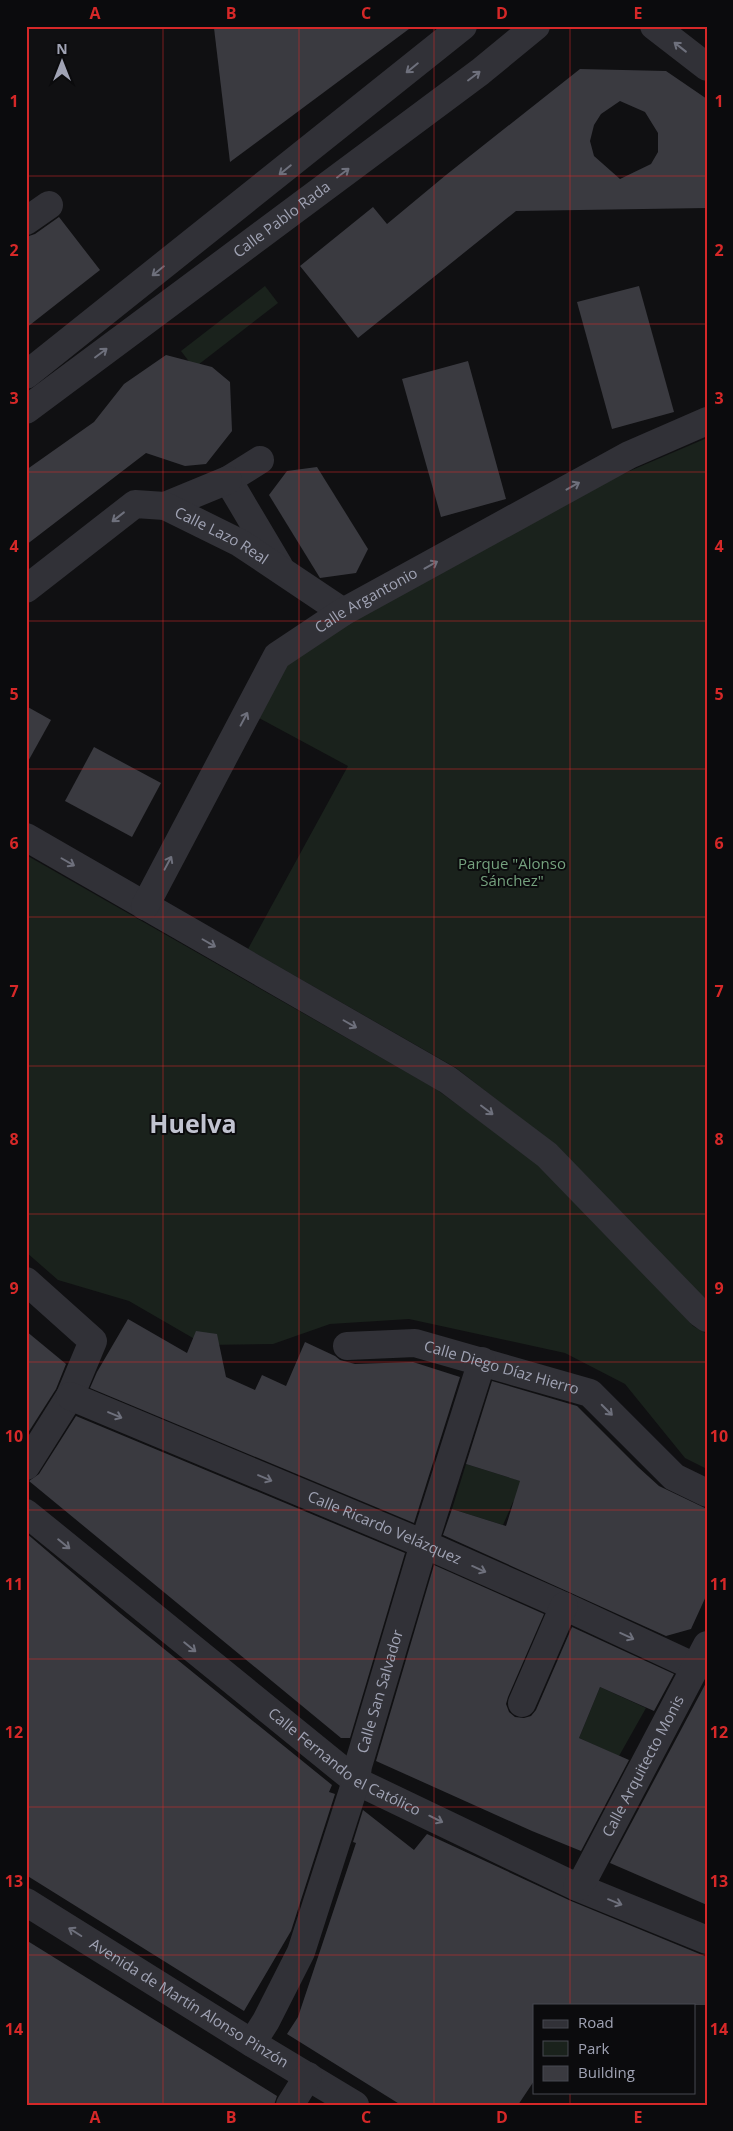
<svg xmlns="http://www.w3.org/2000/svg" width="733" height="2131" font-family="'Open Sans',sans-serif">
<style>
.green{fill:#1a221c}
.building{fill:#3a3a40;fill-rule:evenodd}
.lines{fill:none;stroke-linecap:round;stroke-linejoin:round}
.minor{stroke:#313137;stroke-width:28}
.oneway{stroke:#6e707c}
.grid{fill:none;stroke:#d62828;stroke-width:1;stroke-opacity:0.55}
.labels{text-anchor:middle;stroke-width:4;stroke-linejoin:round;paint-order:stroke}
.street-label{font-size:15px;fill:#a0a3b4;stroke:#0b0b0d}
.park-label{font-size:15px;fill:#75a17e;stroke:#0b0b0d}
.town-label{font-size:25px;font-weight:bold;fill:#c1c3d0;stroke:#0b0b0d}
.neatline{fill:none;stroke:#d62828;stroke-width:2}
.grid-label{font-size:16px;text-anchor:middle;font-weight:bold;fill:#d62828}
</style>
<rect width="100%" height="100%" fill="#101012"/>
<!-- green -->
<g class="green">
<path d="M265,286L278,303L194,368L181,351Z"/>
<path d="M707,438V1302L558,1148L456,1068L248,949L348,766L259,718L283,665L342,627L618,476Z"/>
<path d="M26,855L436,1089L540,1165L650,1276L693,1326L707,1334V1469L685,1458L625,1384L565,1353L409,1319L330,1324L273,1344L205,1345L129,1301L58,1280L26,1252Z"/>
<path d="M466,1464L543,1488L513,1502L503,1525L452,1509Z"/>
<path d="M600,1687L646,1708L619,1756L579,1738Z"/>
</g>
<!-- building -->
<g class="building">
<path d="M231,26H413L230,162L214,28Z"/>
<path d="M580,69L666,71L707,99V208L516,211L358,338L300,266L373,207L387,224L446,175ZM620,101L645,112L658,133V152L651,164L620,179L594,156L590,141L594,125L601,114Z"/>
<path d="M59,217L100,270L26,328V237L35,234Z"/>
<path d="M639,286L674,412L612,429L577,302Z"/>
<path d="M166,355L212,367L230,382L232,431L206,464L185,466L146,453L26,545V470L94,422L124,384Z"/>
<path d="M468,361L506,499L441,517L402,379Z"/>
<path d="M317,467L368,549L356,573L320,578L269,495L287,471Z"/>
<path d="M26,706L51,720L26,765Z"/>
<path d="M94,747L161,783L132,837L65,801Z"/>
<path d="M128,1319L187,1353L196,1331L217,1334L226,1377L255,1390L262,1375L286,1386L305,1342L335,1356L340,1360L355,1364L413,1362L460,1377L414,1523L90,1388L97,1372Z"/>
<path d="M26,1331L66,1364L56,1389L26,1436Z"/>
<path d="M492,1381L577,1406L638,1467L659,1486L707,1509V1594L691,1629L666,1636L443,1535L452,1509L506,1526L520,1481L466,1464Z"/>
<path d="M76,1416L405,1553L350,1738H341L29,1481L39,1474Z"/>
<path d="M26,1533L121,1614L332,1785L329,1792L335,1794L291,1931L244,2011L26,1875Z"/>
<path d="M434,1565L544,1614L508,1697L506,1704L509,1712L515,1717L524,1718L531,1716L536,1710L572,1627L674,1674L654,1711L600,1687L579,1738L629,1760L581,1851L532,1831L376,1761Z"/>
<path d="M707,1681V1905L610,1863Z"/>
<path d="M363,1810L414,1850L427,1834L571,1901L707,1957V2005H534V2081L518,2105H401L287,2034L298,2017L356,1843L353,1842Z"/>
<path d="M26,1940L277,2096L274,2105H26Z"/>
</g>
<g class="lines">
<!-- minor -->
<g class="minor">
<path d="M654,26L707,67"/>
<path d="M26,221L49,205"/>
<path d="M26,375L463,26"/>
<path id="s1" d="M26,410L480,72L536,26"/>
<path d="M260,460L228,480L279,566"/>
<path d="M165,506L228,480"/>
<path id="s2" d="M26,589L135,504L165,506L240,543L343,612"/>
<path d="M26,837L448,1080L547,1155L700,1313L707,1318"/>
<path id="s3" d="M145,906L277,656L343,612L629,455L707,421"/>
<path d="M26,1281L93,1341L70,1396L26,1466"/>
<path id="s4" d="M347,1346L415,1343L590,1393L674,1477L707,1493"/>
<path id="s5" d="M70,1396L424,1544L564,1606L695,1667"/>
<path id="s6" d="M26,1513L356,1781L577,1887L707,1940"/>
<path d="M522,1703L564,1606"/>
<path id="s7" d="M577,1887L585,1877L707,1645"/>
<path id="s8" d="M26,1902L252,2043L355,2105"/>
<path id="s9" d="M252,2043L266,2021L301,1952L356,1781L358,1766L424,1544L482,1361"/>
<path d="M290,2105L308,2076"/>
</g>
</g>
<!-- one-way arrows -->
<defs><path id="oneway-shaft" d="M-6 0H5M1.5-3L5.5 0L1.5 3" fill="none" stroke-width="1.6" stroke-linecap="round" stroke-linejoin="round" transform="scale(1.25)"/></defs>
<g class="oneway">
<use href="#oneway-shaft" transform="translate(680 47) rotate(-142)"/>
<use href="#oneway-shaft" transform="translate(412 68) rotate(141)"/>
<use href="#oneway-shaft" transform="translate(474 76) rotate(-37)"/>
<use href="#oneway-shaft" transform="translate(285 170) rotate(141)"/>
<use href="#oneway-shaft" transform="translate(343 173) rotate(-37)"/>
<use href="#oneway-shaft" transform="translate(158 271) rotate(141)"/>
<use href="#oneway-shaft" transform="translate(101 353) rotate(-37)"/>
<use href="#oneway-shaft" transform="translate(573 486) rotate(-29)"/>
<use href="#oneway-shaft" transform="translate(118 517) rotate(142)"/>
<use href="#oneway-shaft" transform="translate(431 565) rotate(-29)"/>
<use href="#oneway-shaft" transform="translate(244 719) rotate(-62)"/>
<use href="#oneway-shaft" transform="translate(68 862) rotate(30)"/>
<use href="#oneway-shaft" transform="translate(168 863) rotate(-62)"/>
<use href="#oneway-shaft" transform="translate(209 943) rotate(30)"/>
<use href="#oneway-shaft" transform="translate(350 1024) rotate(30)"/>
<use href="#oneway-shaft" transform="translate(487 1110) rotate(37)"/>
<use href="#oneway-shaft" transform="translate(607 1410) rotate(45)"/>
<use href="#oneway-shaft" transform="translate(115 1415) rotate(23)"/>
<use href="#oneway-shaft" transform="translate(265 1478) rotate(23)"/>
<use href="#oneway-shaft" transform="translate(64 1544) rotate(39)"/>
<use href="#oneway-shaft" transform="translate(479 1569) rotate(24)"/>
<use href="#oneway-shaft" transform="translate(627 1636) rotate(25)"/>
<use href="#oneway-shaft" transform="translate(190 1647) rotate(39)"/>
<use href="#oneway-shaft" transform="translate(436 1819) rotate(26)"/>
<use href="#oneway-shaft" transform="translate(615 1902) rotate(22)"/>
<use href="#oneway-shaft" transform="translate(75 1932) rotate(-148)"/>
</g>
<!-- grid -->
<path class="grid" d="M163,26V2105M299,26V2105M434,26V2105M570,26V2005M26,176H707M26,324H707M26,472H707M26,621H707M26,769H707M26,917H707M26,1066H707M26,1214H707M26,1362H707M26,1510H707M26,1659H707M26,1807H707M26,1955H707M570,2092V2105"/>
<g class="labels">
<!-- street labels -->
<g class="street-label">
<text dy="5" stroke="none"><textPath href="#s1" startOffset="319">Calle Pablo Rada</textPath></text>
<text dy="5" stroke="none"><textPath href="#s2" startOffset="232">Calle Lazo Real</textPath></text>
<text dy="5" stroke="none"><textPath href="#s3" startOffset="388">Calle Argantonio</textPath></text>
<text dy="5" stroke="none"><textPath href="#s4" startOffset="158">Calle Diego Díaz Hierro</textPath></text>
<text dy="5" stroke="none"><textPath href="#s5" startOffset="341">Calle Ricardo Velázquez</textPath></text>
<text dy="5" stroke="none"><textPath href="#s9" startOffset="376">Calle San Salvador</textPath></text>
<text dy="5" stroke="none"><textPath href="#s6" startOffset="405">Calle Fernando el Católico</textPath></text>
<text dy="5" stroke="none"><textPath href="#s7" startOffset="138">Calle Arquitecto Monis</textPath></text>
<text dy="5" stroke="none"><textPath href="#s8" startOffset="192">Avenida de Martín Alonso Pinzón</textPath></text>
</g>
<!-- park labels -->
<g class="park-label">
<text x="512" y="869">Parque "Alonso<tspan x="512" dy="17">Sánchez"</tspan></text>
</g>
<!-- town labels -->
<g class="town-label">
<text x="193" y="1133">Huelva</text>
</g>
</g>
<!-- border -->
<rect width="733" height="2131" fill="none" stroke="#0b0b0d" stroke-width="55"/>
<!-- legend -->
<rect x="533" y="2004" width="162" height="90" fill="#0b0b0d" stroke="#474850"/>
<rect x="543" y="2020" width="25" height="8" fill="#313137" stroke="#474850"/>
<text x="578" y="2028" font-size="15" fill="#a0a3b4">Road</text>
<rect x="543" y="2041" width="25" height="15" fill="#1a221c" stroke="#474850"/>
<text x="578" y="2054" font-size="15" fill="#a0a3b4">Park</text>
<rect x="543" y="2066" width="25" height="15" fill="#3a3a40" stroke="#474850"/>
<text x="578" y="2078" font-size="15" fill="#a0a3b4">Building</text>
<!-- north arrow -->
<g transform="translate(62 62)" stroke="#0b0b0d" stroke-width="4" paint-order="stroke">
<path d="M0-4L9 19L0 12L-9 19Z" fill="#a0a3b4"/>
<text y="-8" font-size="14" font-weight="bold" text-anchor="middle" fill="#a0a3b4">N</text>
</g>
<rect x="28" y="28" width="678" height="2076" class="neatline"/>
<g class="grid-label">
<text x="95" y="19">A</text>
<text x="231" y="19">B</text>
<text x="366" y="19">C</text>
<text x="502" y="19">D</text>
<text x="638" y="19">E</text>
<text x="14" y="107">1</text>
<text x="719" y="107">1</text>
<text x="14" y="256">2</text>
<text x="719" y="256">2</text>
<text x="14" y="404">3</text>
<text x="719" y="404">3</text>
<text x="14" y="552">4</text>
<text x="719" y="552">4</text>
<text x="14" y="700">5</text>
<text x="719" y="700">5</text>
<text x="14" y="849">6</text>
<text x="719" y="849">6</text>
<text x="14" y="997">7</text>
<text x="719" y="997">7</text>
<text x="14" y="1145">8</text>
<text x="719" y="1145">8</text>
<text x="14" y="1294">9</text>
<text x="719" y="1294">9</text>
<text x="14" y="1442">10</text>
<text x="719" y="1442">10</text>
<text x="14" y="1590">11</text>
<text x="719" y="1590">11</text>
<text x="14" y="1738">12</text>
<text x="719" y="1738">12</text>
<text x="14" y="1887">13</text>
<text x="719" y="1887">13</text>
<text x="14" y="2035">14</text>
<text x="719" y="2035">14</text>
<text x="95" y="2123">A</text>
<text x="231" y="2123">B</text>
<text x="366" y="2123">C</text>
<text x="502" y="2123">D</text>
<text x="638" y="2123">E</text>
</g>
</svg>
